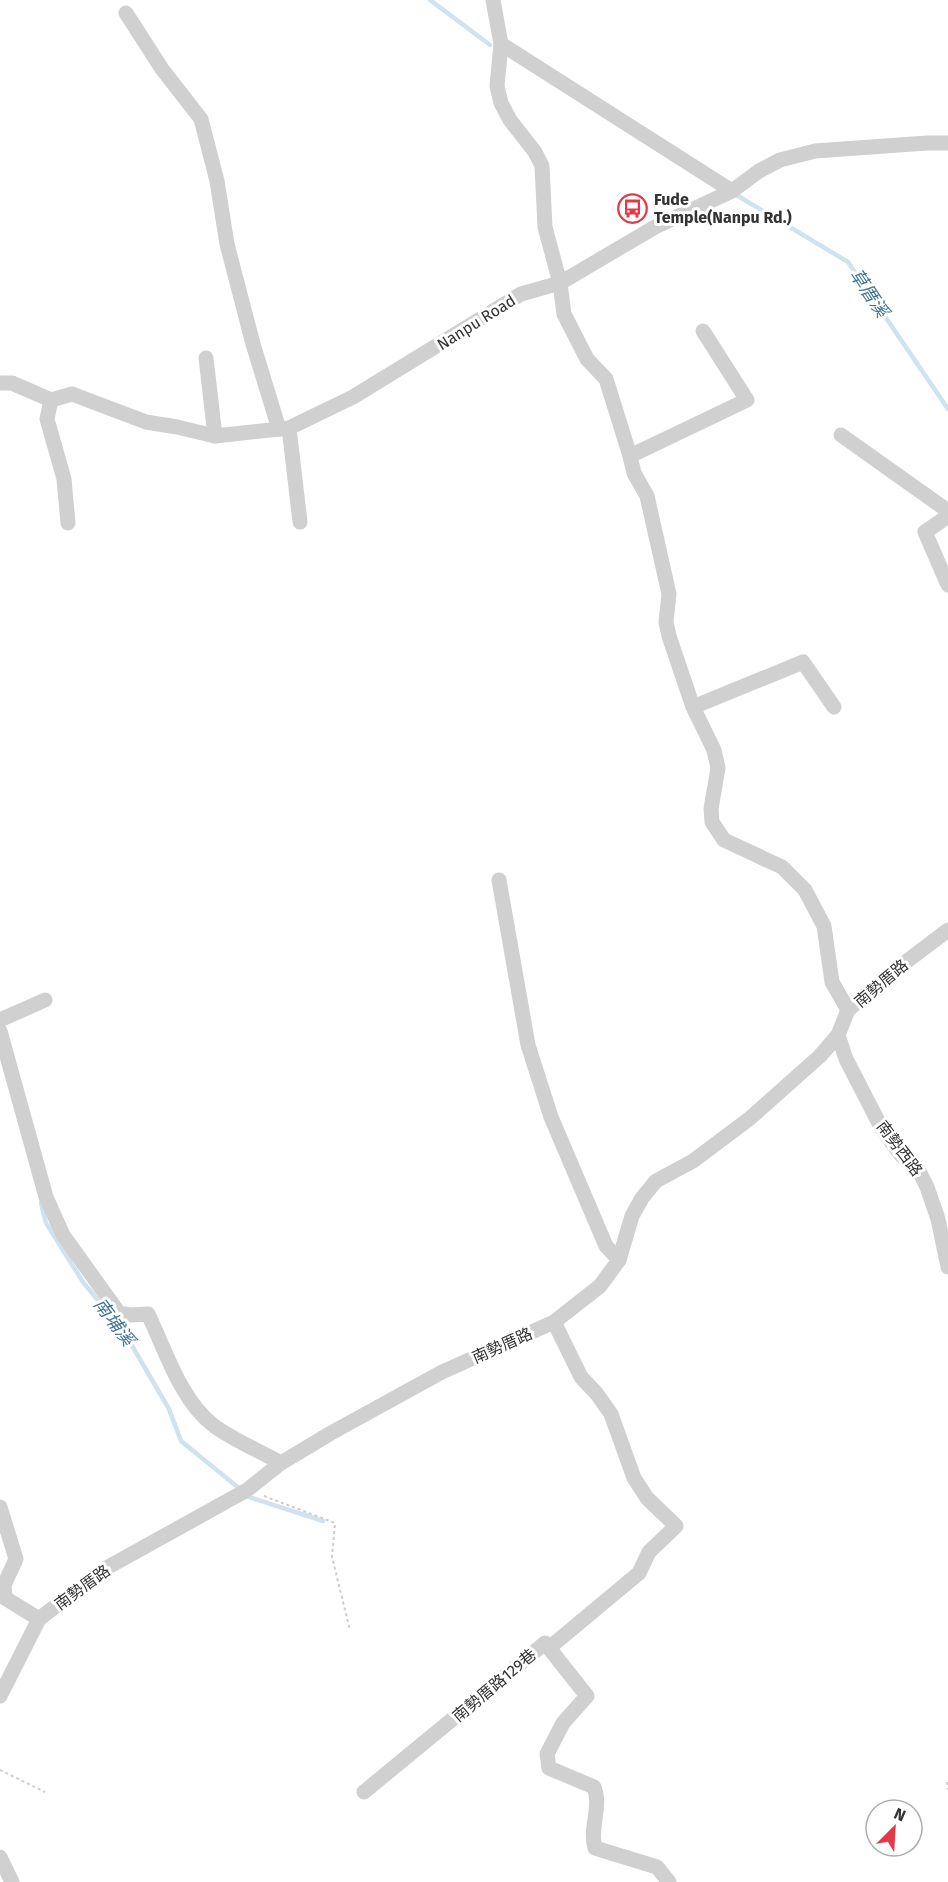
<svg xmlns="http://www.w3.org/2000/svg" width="948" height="1882" font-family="'Fira Sans','Noto Sans TC',sans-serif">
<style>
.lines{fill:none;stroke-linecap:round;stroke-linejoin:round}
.stream{stroke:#cfe2ee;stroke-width:4.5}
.path{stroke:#cdcdcd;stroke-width:2;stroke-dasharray:3 3;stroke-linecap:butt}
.minor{stroke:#d0d0d0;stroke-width:15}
.labels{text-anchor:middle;stroke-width:6;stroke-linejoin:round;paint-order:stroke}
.poi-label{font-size:16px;font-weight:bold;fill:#333;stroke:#fff;text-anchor:start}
.street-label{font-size:16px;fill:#333;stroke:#fff}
.water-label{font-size:18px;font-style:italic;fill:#3f7597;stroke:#fff}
</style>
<rect width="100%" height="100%" fill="#fff"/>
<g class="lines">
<!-- stream -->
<g class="stream">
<path d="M430,0L490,45"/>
<path d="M733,193L848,262L948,409"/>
<path d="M41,1203L46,1223L83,1282L124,1332L169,1409L181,1441L240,1489"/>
<path d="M246,1494L249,1497L323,1521"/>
</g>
<!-- path -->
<g class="path">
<path d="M264,1496L335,1523L332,1557L350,1630"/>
<path d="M0,1770L45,1792"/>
<path d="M947,1782L948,1790"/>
</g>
<!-- minor -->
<g class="minor">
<path d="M493,0L501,44L497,86L501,103L510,120L535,152L542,166L545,227L560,283L564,314L587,359L606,379L630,456L634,473L647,496L669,594L666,622L669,636L693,707L714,750L718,768L711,809L712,822L724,840L782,867L805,890L824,926L832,982L848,1010"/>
<path d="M126,13L162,69L201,119L217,181L227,244L253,344L279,429"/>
<path d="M501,44L732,191"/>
<path d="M206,358L215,436"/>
<path d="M0,383H12L51,400L72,394L146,422L177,427L215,436L289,428L353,397L521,294L560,283L655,227L732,191L759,171L780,160L815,151L927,143H948"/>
<path d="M51,400L47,419L64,479L68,523"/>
<path d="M289,428L300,522"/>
<path d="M841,435L948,511"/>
<path d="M630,456L747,400L703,331"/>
<path d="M948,516L925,532L948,585"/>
<path d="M693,707L803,662L834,707"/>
<path d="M499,880L528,1045L551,1117L606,1246L619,1260"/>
<path d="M0,1020L45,1000"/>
<path d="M0,1031L46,1197L63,1235L119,1313L130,1315L148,1314C165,1349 181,1401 213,1425C231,1439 260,1451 281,1463"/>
<path d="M838,1035L846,1059L881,1127L900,1154L920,1173L927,1187L938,1219L948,1267"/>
<path d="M0,1507L16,1559L4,1585L5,1598"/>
<path d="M0,1595L39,1619"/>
<path d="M549,1648L587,1696L563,1723L547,1754L549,1768L594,1787C602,1807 589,1827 595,1848L657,1867L669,1882"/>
<path d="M0,1696L39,1619L101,1571L247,1490L281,1463L331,1433L442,1372L554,1322L600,1286L619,1260L632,1216L642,1198L656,1181L693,1161L749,1119L820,1056L838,1035L848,1010L886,977L948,930"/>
<path d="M364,1792L545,1643L549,1648L639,1573L649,1552L676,1526L647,1498L634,1478L611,1414L597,1394L581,1377L554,1322"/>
<path d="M0,1857L12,1882"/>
</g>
</g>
<!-- icons -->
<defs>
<symbol id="bus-ring" viewBox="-11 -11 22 22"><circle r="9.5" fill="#fff" stroke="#e63946" stroke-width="1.5"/><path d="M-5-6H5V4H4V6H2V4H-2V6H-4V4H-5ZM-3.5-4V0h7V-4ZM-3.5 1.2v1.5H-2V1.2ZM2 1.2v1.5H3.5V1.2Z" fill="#e63946"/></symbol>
</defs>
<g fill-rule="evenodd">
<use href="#bus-ring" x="616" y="192" width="33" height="33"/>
</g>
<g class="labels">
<!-- poi labels -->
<g class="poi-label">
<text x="654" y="205">Fude<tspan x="654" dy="18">Temple(Nanpu Rd.)</tspan></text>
</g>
<!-- street labels -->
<g class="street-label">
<text transform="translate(476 322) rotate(-32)" y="6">Nanpu Road</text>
<text transform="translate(881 983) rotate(-40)" y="6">南勢厝路</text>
<text transform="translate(900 1148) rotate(53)" y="6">南勢西路</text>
<text transform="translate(502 1345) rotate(-24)" y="6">南勢厝路</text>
<text transform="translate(82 1587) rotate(-36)" y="6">南勢厝路</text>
<text transform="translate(494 1685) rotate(-40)" y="6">南勢厝路129巷</text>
</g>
<!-- water labels -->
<g class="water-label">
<text transform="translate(869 293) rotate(56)" y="6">草厝溪</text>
<text transform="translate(114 1322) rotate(53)" y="6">南埔溪</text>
</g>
</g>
<!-- north arrow -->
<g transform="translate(894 1828) rotate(24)"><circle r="28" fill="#ffffff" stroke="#adadad" stroke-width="1.5"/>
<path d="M0-4.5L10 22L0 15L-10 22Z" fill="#e63946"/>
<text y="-9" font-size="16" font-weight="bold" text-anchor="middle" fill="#333333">N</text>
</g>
</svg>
